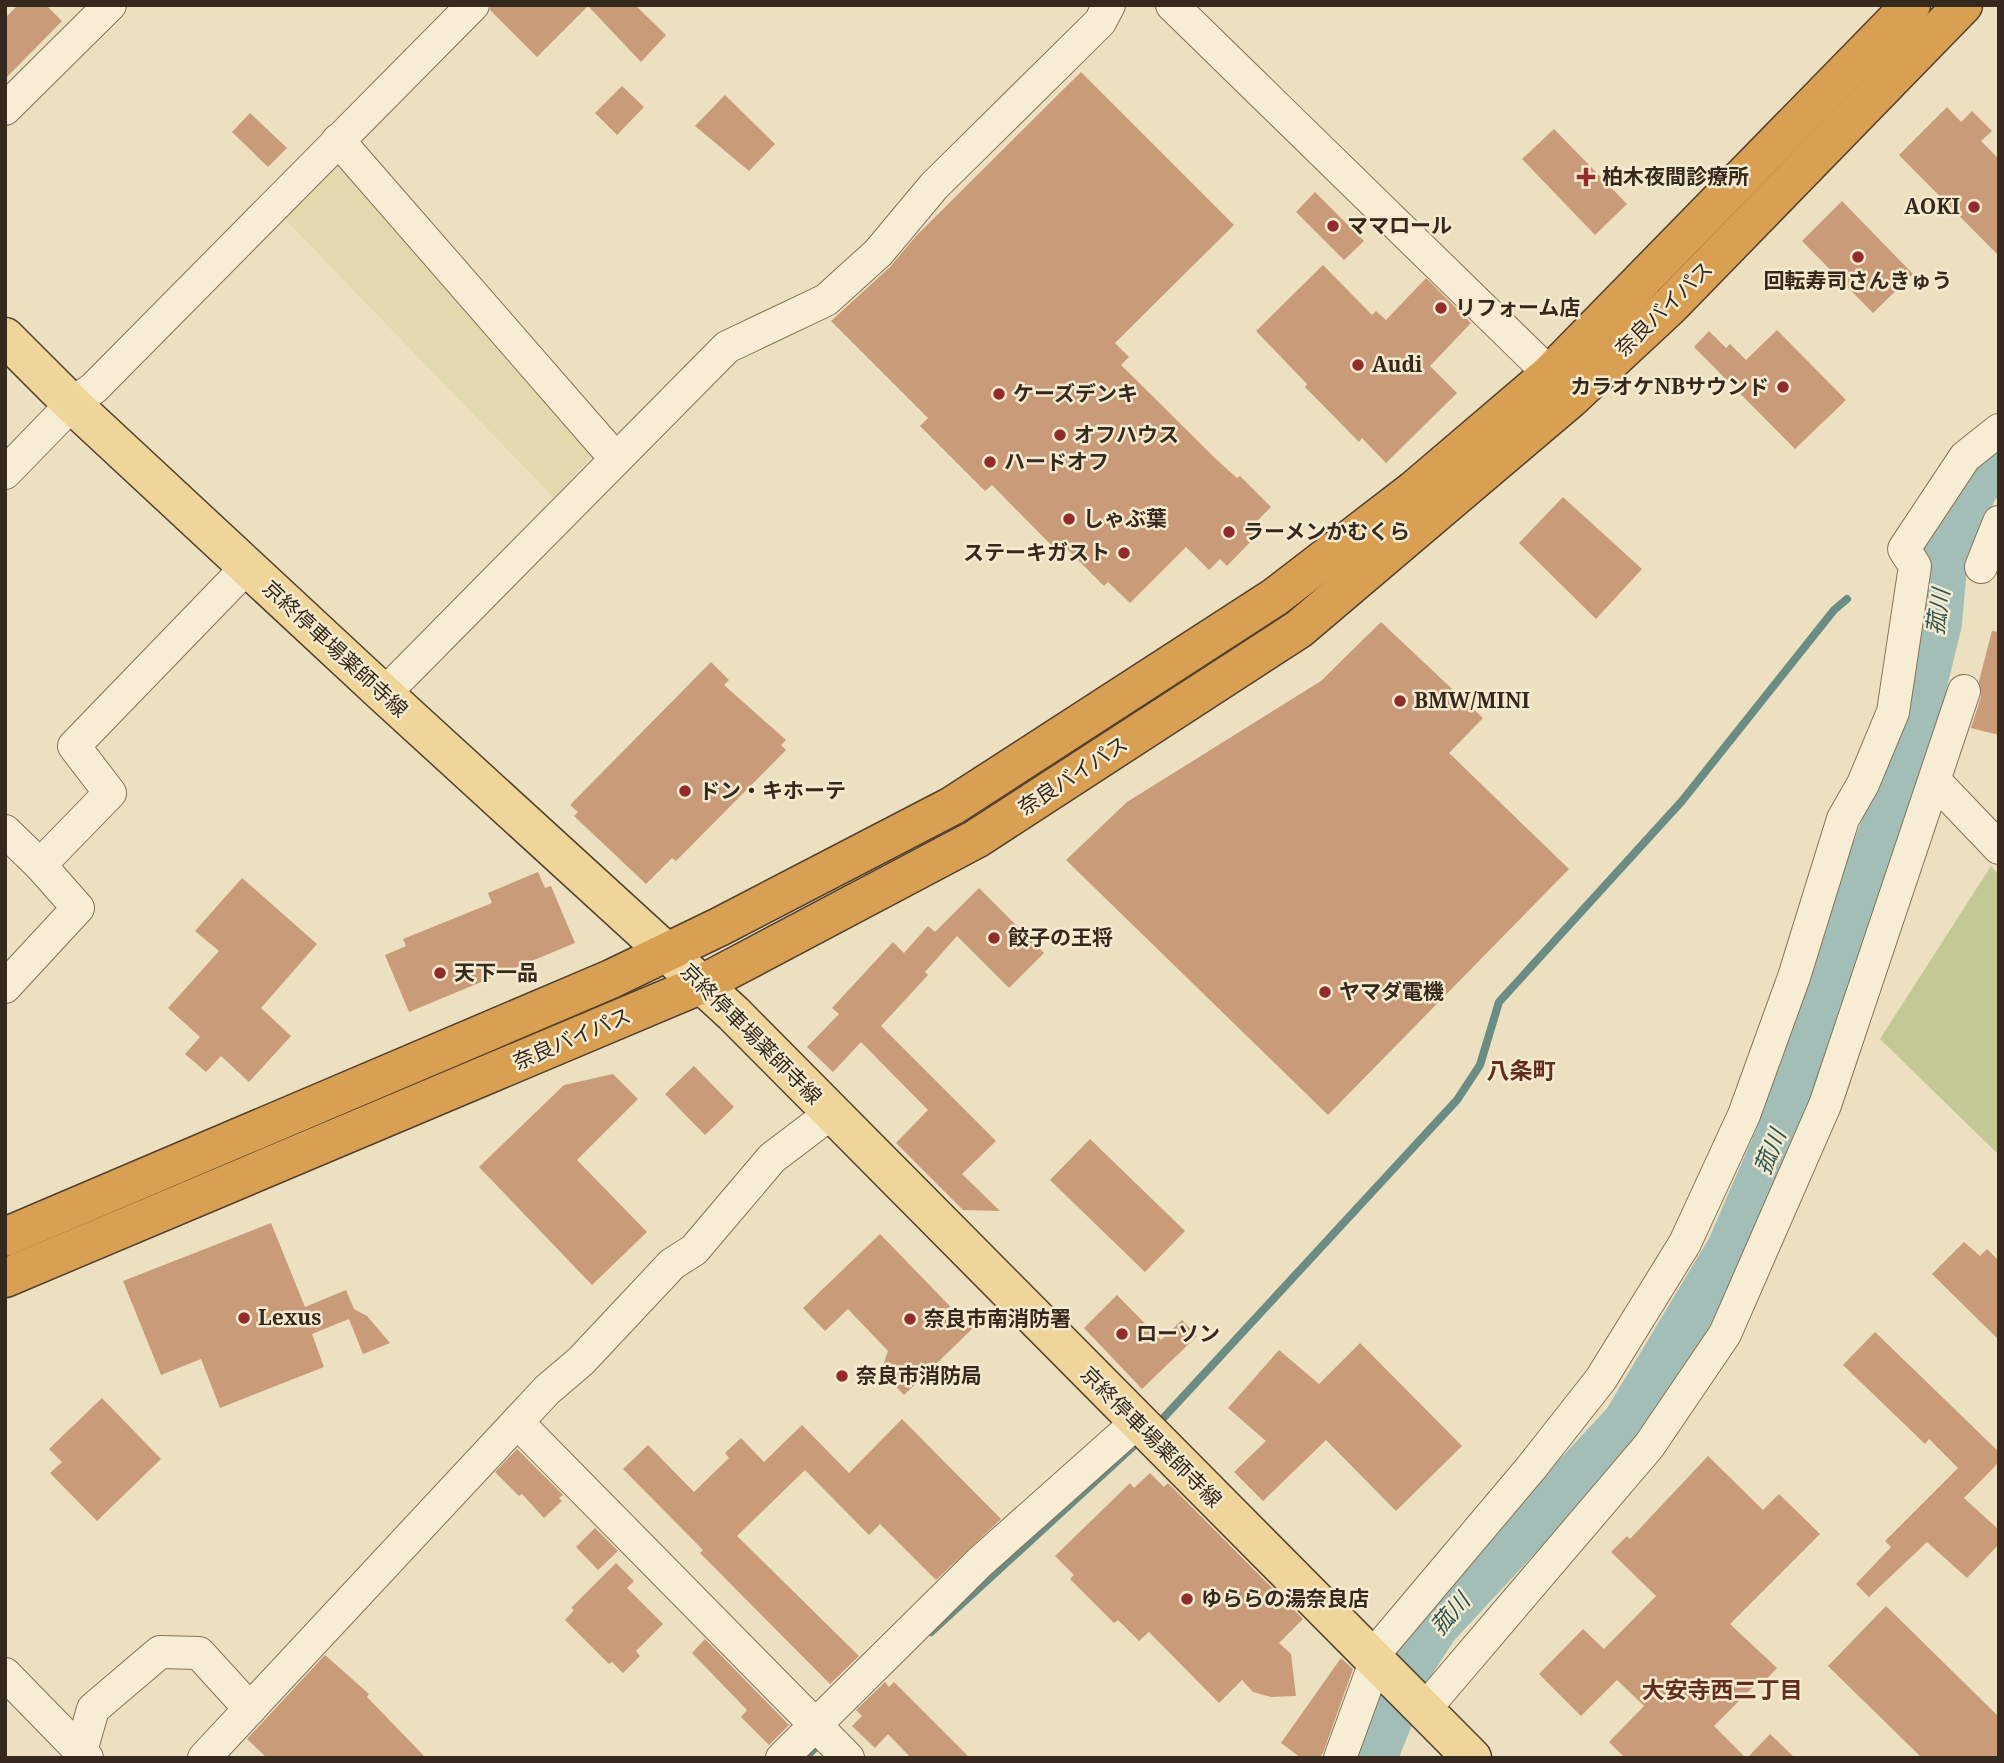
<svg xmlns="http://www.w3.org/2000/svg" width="2004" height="1763" font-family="'Noto Serif','Noto Sans JP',serif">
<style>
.farmland{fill:#e1daaf}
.green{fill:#c3c995}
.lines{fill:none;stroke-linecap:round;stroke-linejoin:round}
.stream{stroke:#6b8c84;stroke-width:8}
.river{stroke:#a3beb7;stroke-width:46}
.building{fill:#c99b78}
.minor-casing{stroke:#857159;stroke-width:34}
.major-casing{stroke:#523f2e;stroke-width:41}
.highway-casing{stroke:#523f2e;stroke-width:41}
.minor{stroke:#f7edd4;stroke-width:32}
.major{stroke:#efd599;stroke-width:38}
.highway{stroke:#d9a054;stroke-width:38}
.poi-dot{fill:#912c2b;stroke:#f4ead0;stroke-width:2.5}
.labels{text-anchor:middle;stroke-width:5;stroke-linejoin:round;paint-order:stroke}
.poi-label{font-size:21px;font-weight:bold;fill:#35291d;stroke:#f4ead0;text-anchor:start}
.street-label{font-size:21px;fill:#35291d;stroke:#f4ead0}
.water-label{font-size:23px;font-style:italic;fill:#2d5452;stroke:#f4ead0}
.neighbourhood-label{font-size:23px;font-weight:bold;fill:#602d1e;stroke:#f4ead0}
</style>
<rect width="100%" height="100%" fill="#ece0c1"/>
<!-- farmland -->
<path class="farmland" d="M334,157L596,451L554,498L281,215Z"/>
<!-- green -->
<path class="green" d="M1991,866L1999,875V1155L1880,1039Z"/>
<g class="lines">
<!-- stream -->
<g class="stream">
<path d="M1155,1427L1457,1100L1480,1065L1499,1002L1682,801L1834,610L1847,599"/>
<path d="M931,1632L1138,1442"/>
<path d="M805,1758L820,1743"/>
</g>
<!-- river -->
<path class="river" d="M1374,1758L1412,1663L1436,1626L1625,1423L1730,1248L1778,1137L1859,892L1898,790L1939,623L1945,554L1976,486L1999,465"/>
</g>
<!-- building -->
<g class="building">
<path d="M18,5H46L62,21L5,79V18Z"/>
<path d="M491,5H635L666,35L641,62L588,6L537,57L490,10Z"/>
<path d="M1081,72L1234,225L1115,343L1129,357L1121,365L1217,460L1237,478L1240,476L1271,507L1250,528L1257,535L1227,566L1220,559L1209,570L1186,547L1130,603L1108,582L1104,586L1066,548L1060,554L992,485L985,491L920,426L928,418L831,321L890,267L916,236Z"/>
<path d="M622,86L644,107L617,135L595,113Z"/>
<path d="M725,95L775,144L749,171L695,126Z"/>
<path d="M1947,107L1961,122L1972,111L1992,131L1981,141L1999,159V256L1899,155Z"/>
<path d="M250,113L287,148L268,167L232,132Z"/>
<path d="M1554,129L1627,204L1595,235L1522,159Z"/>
<path d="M1315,192L1364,241L1344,260L1296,212Z"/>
<path d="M1842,201L1913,274L1873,313L1802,241Z"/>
<path d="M1323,265L1372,315L1376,311L1386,320L1426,278L1471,323L1430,366L1457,393L1386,463L1362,438L1359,442L1305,387L1307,384L1256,331Z"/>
<path d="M1777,330L1846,400L1795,449L1694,347L1709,331L1726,348L1730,344L1746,360Z"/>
<path d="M1563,497L1642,569L1596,619L1519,543Z"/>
<path d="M1381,622L1483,718L1449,753L1569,869L1328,1115L1066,860L1127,802L1321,681Z"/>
<path d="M1992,631L1999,632V735L1971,728L1981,697L1979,681Z"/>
<path d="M711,662L729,680L724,685L786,740L781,745L786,750L676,861L672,858L646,884L574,816L578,812L570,805Z"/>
<path d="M538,872L545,888L551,886L575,943L409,1012L385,955L406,946L403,939L492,903L488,893Z"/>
<path d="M242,878L317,944L261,1008L291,1036L249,1082L221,1056L206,1072L185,1054L200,1037L168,1008L219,951L195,931Z"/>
<path d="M979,888L1044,953L1009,988L957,936L925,972L928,975L881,1026L996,1141L962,1174L1000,1211L963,1210L896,1143L928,1110L861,1042L833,1072L807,1047L839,1014L832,1008L893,942L904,953L928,926L935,932Z"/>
<path d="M694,1066L734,1107L705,1135L665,1094Z"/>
<path d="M613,1074L638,1099L577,1160L647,1232L592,1285L479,1167L564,1085Z"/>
<path d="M1090,1139L1185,1231L1145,1272L1050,1180Z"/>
<path d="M271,1223L305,1307L346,1290L354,1309L367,1316L390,1343L363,1354L349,1319L312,1334L324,1367L220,1408L201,1359L161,1375L123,1281Z"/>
<path d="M880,1234L972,1329L904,1395L881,1371L888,1351L848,1309L825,1331L803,1308Z"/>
<path d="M1964,1242L1980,1256L1987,1249L1999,1261V1340L1932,1274Z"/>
<path d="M1117,1295L1161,1340L1182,1320L1197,1336L1142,1389L1084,1328Z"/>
<path d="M1875,1332L1999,1452V1462L1964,1498L1999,1530V1544L1967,1578L1927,1542L1869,1597L1856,1584L1891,1547L1885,1541L1958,1468L1929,1439L1925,1444L1843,1365Z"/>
<path d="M1360,1343L1462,1446L1396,1511L1326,1440L1263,1501L1234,1472L1266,1441L1228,1408L1279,1350L1319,1384Z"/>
<path d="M102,1398L161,1459L97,1521L50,1473L62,1462L49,1449Z"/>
<path d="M902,1419L1001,1519L936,1580L880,1524L869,1535L805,1470L737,1536L859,1656L830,1684L700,1553L703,1550L623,1469L648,1445L694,1492L729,1458L725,1453L741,1438L764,1462L802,1425L849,1473Z"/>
<path d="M517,1449L563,1495L559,1498L562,1501L544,1518L522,1494L519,1496L495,1472Z"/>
<path d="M1708,1456L1763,1510L1779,1494L1820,1534L1730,1624L1777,1668L1762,1684L1759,1681L1714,1726L1746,1758H1625L1609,1742L1644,1706L1617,1680L1581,1716L1539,1674L1583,1629L1604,1649L1656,1596L1611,1552L1627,1536L1630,1539Z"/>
<path d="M1150,1473L1164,1487L1168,1483L1303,1619L1279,1643L1291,1654L1296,1696L1271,1697L1253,1692L1242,1680L1219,1703L1149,1632L1139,1641L1118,1620L1114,1623L1070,1579L1074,1575L1055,1556L1130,1483L1134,1488Z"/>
<path d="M595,1528L618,1551L598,1570L576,1547Z"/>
<path d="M616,1563L634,1581L627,1588L663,1624L636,1651L640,1656L623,1673L612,1662L609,1664L565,1620L574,1610L571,1608Z"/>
<path d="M1886,1606L1999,1717V1758H1922L1828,1666Z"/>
<path d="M705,1639L789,1725L769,1745L741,1717L747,1710L692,1653Z"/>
<path d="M325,1655L369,1694L367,1697L426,1758H267L247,1739Z"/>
<path d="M1341,1658L1353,1669L1323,1753L1319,1758H1301L1281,1743Z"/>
<path d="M885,1682L889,1687L894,1682L970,1758H911L888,1734L875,1748L852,1726L862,1716L856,1710Z"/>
<path d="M1770,1734L1795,1758H1747Z"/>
</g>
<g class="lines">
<defs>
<g id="minor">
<path d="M1172,5L1550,374"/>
<path d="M5,109L110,5"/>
<path d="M338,140L616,459"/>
<path d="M5,473L72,404L94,388L473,5"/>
<path d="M1981,567L1999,522"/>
<path d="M384,694L727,347L826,300L878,253L934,186L1100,22L1109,5"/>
<path d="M1935,781L1999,848"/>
<path d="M5,831L40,865L110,793L74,746L247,567"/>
<path d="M5,987L78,908L40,865"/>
<path d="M518,1423L848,1758"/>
<path d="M5,1674L87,1758"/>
<path d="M1424,1710L1649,1446L1725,1334L1825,1105L1964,691"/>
<path d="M81,1751L93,1709L160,1652L199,1653L250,1709"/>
<path d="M204,1758L547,1390L581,1361L672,1264L694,1250L772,1158L830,1114"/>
<path d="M782,1758L980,1562L1136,1423"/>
<path d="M1340,1758L1381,1646L1531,1468L1601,1379L1685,1243L1744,1115L1794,977L1843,819L1863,784L1893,712L1915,566L1904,549L1965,457L1999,430"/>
</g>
<path id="major" d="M5,337L72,404L384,694L734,1014L1472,1758"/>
<g id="highway">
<path d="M5,1237L611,979L719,927L952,806L1275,597L1414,490L1550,374L1911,5"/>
<path d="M5,1278L702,984L976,839L1299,629L1570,399L1671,305L1963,5"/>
</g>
</defs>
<!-- minor casing -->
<use href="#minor" class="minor-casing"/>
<!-- major casing -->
<use href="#major" class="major-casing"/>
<!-- highway casing -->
<use href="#highway" class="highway-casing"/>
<!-- minor -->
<use href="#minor" class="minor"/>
<!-- major -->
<use href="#major" class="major"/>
<!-- highway -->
<use href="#highway" class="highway"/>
</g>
<!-- markers -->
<g class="poi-dot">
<path d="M1582.5 166.5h7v7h7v7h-7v7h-7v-7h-7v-7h7z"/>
<circle cx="1974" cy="207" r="7"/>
<circle cx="1333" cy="226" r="7"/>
<circle cx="1858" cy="257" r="7"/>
<circle cx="1441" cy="308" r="7"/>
<circle cx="1358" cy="365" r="7"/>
<circle cx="1783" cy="387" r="7"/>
<circle cx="999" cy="394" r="7"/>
<circle cx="1060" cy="435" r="7"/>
<circle cx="990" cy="462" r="7"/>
<circle cx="1069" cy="519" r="7"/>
<circle cx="1229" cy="532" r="7"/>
<circle cx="1124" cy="553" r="7"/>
<circle cx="1400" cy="701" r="7"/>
<circle cx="685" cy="791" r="7"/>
<circle cx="994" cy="938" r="7"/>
<circle cx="440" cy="973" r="7"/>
<circle cx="1325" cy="992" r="7"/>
<circle cx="244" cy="1318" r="7"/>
<circle cx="910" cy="1319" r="7"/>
<circle cx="1122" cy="1334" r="7"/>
<circle cx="842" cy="1376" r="7"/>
<circle cx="1187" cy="1599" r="7"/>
</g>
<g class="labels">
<!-- poi labels -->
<g class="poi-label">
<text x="1602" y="184">柏木夜間診療所</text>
<text x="1960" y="214" text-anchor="end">AOKI</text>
<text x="1347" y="233">ママロール</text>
<text x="1858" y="288" text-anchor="middle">回転寿司さんきゅう</text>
<text x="1455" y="315">リフォーム店</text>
<text x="1372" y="372">Audi</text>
<text x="1769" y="394" text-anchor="end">カラオケNBサウンド</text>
<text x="1013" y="401">ケーズデンキ</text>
<text x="1074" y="442">オフハウス</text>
<text x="1004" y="469">ハードオフ</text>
<text x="1083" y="526">しゃぶ葉</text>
<text x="1243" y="539">ラーメンかむくら</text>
<text x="1110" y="560" text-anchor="end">ステーキガスト</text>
<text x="1414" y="708">BMW/MINI</text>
<text x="699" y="798">ドン・キホーテ</text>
<text x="1008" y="945">餃子の王将</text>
<text x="454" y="980">天下一品</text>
<text x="1339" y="999">ヤマダ電機</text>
<text x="258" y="1325">Lexus</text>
<text x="924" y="1326">奈良市南消防署</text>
<text x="1136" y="1341">ローソン</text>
<text x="856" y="1383">奈良市消防局</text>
<text x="1201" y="1606">ゆららの湯奈良店</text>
</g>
<!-- street labels -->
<g class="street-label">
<text transform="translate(1664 309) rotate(-44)" y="7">奈良バイパス</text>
<text transform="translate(335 649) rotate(43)" y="7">京終停車場薬師寺線</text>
<text transform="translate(1073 776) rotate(-33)" y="7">奈良バイパス</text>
<text transform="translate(751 1034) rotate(45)" y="7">京終停車場薬師寺線</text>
<text transform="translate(572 1039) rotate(-23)" y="7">奈良バイパス</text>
<text transform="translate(1151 1437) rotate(45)" y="7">京終停車場薬師寺線</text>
</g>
<!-- water labels -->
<g class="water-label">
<text transform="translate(1938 612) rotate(-82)" y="8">菰川</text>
<text transform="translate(1770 1152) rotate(-68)" y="8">菰川</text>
<text transform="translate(1450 1614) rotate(-49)" y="8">菰川</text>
</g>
<!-- neighbourhood labels -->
<g class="neighbourhood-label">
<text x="1521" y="1079">八条町</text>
<text x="1722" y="1698">大安寺西二丁目</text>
</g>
</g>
<!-- border -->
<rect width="2004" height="1763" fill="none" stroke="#35291d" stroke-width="14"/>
</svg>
